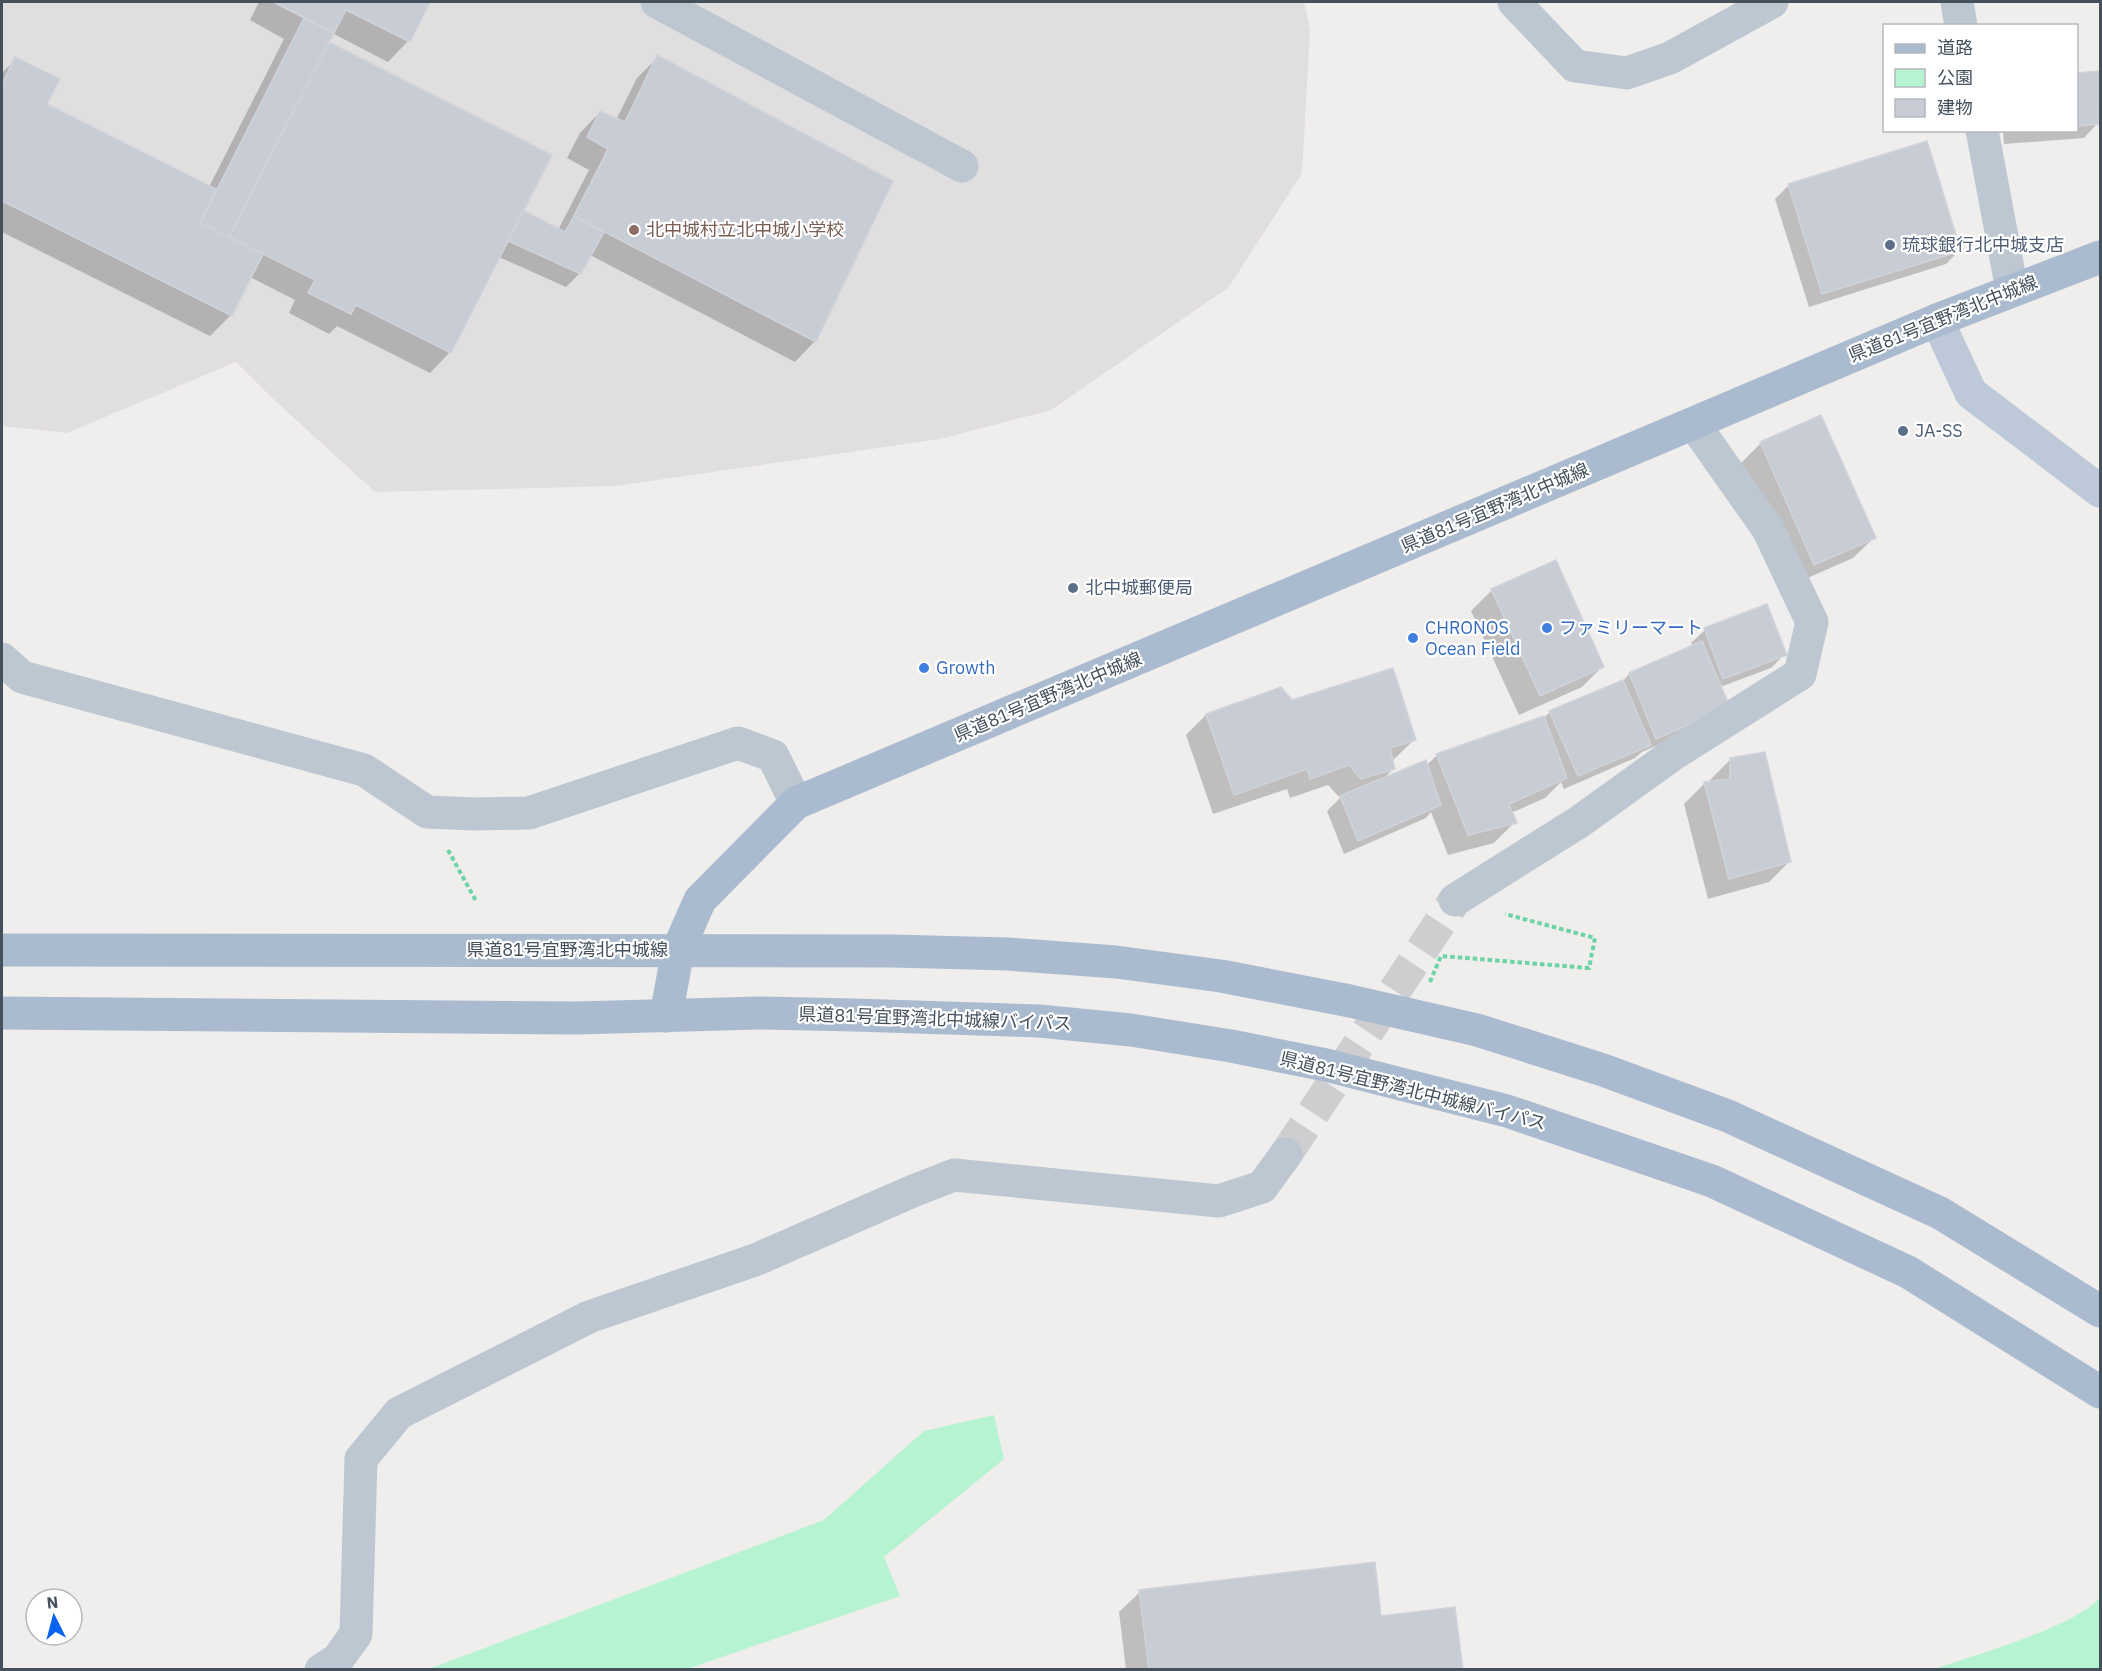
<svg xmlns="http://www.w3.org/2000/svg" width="2102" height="1671" font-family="'IBM Plex Sans','Noto Sans JP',sans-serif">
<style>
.education{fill:#e1dedf}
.green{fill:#b6f3d0}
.shadow{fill:#0003}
.building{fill:#c8ccd4;stroke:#d0d3da;stroke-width:1.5}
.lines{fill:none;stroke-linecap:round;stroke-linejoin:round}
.street-tunnel{stroke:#ceced0;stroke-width:33;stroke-dasharray:33 16;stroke-linecap:butt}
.path{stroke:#6bd4a4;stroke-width:4;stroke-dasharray:4.5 3;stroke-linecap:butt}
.street{stroke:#bcc7d1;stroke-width:33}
.secondary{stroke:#bdc9d8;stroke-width:33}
.primary{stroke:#aabbcf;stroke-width:33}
.education-dot{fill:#8d6e63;stroke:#fff;stroke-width:2}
.service-dot{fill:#5c6f8a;stroke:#fff;stroke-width:2}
.shop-dot{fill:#3f7fe0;stroke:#fff;stroke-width:2}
.labels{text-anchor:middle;stroke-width:4.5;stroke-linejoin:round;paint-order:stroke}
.education-label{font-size:18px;fill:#785e54;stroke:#fff;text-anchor:start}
.service-label{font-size:18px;fill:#4e5e75;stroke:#fff;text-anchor:start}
.street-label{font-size:18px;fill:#44505c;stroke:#fff}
.shop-label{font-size:18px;fill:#366cbe;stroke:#fff;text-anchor:start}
</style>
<rect width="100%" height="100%" fill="#f0eded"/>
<!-- education -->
<path class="education" d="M2,2H1304L1310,30L1302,173L1229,287L1051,410L940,439L616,486L375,492L271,397L236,362L67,433L2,426Z"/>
<!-- green -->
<g class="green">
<path d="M994,1415L1004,1459L884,1557L900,1596L687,1669H429L824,1520L924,1431Z"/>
<path d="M2100,1597V1669H1934C1972,1656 2078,1626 2100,1597Z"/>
</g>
<!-- shadow -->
<g class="shadow">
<path d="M259,2H429L408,41L388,62L332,33L327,42L519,218L525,213L558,230L589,170L567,158L580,133L600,112L616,120L637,78L658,57L815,341L795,362L590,255L580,273L566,287L499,257L450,352L430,373L337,326L329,334L289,313L295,300L250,277L230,316L210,336L2,232V73L16,59L45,105L209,187L284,39L250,20Z"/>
<path d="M2076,75L2097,124L2084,138L2004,144L2003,130H2076Z"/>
<path d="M1789,185L1959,251L1946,264L1809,307L1775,199Z"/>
<path d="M1761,443L1874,538L1853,558L1794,584L1740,464Z"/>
<path d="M1492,590L1602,667L1582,687L1519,715L1471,611Z"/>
<path d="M1705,630L1785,654L1771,668L1720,687L1715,720L1642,752L1635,758L1564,789L1561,782L1545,798L1511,813L1515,822L1494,843L1448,855L1431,812L1426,818L1344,854L1327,811L1340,798L1328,785L1290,798L1287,789L1213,814L1186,735L1206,715L1291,701L1414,740L1392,761L1394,768L1382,780L1426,766L1437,755L1543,719L1550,712L1622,682L1629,674L1693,647L1691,643Z"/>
<path d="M1730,760L1789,862L1769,882L1708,899L1684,804L1705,783H1710V780Z"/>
<path d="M1140,1592L1380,1617L1461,1670H1126L1119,1612Z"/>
</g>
<!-- building -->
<g class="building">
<path d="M273,2H430L410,42L346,10L334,33Z"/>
<path d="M304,18L334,33L229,237L200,223Z"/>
<path d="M329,42L552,155L451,353L356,305L351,314L308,293L315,280L229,237Z"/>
<path d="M657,55L893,181L816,342L574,216L608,149L587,137L600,111L625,122Z"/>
<path d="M15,57L60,79L47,104L216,189L200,223L263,254L232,316L2,201V84Z"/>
<path d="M2100,71L2099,124L2076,126V73Z"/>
<path d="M1927,141L1961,251L1822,294L1788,184Z"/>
<path d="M524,211L565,232L574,216L604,232L581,274L508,241Z"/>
<path d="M1821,415L1876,538L1814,565L1760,442Z"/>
<path d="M1556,560L1604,667L1540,696L1491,589Z"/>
<path d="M1767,604L1787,655L1723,679L1704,628Z"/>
<path d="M1702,641L1730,707L1656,739L1629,673Z"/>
<path d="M1393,668L1416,740L1390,748L1395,769L1361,779L1349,765L1310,779L1307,769L1234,795L1206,714L1281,687L1292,700Z"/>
<path d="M1623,680L1651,745L1578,776L1549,711Z"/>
<path d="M1544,716L1567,778L1509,804L1517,823L1468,835L1436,754Z"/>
<path d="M1765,752L1791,862L1729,879L1704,782L1730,779V758Z"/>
<path d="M1426,760L1441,805L1358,841L1340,796Z"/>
<path d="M1375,1562L1381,1616L1455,1607L1463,1670H1149L1139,1590Z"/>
</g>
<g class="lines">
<!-- street-tunnel -->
<path class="street-tunnel" d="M1286,1154L1455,900"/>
<!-- path -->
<g class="path">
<path d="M448,850L476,901"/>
<path d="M1430,982L1441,956L1589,968L1595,938L1505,914"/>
</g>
<!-- street -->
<g class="street">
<path d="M657,2L962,166"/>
<path d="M1514,2L1575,66L1627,73L1670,58L1772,2"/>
<path d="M1957,2L1961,26"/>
<path d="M1982,130L2012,290"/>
<path d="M2,659L22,677L364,770L427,812L474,814L529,813L738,743L773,756L796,803"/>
<path d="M1455,900L1579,822L1672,755L1800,674L1812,622L1768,529L1694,424"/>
<path d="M321,1670L338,1659L356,1634L361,1459L399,1413L589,1317L755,1260L913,1191L954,1175L1219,1201L1262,1187L1286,1154"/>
</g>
<!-- secondary -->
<path class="secondary" d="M1937,320L1971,393L2100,491"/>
<!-- primary -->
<g class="primary">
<path d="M2,950L893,951L1008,954L1116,962L1221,976L1350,1001L1477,1030L1603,1070L1728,1116L1940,1213L2100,1311"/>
<path d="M2,1013L577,1018L759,1013L854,1015L1039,1021L1131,1030L1231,1046L1326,1065L1507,1111L1712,1181L1908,1272L2100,1392"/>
<path d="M666,1016L678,950L700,900L796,803L1937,320L2100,257"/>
</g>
</g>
<!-- markers -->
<circle class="education-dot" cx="634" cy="230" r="6"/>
<g class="service-dot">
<circle cx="1890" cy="245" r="6"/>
<circle cx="1903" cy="431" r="6"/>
<circle cx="1073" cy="588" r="6"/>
</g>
<g class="shop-dot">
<circle cx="1547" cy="628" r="6"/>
<circle cx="1413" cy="638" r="6"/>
<circle cx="924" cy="668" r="6"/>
</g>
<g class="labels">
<!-- education labels -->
<g class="education-label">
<text x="646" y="236">北中城村立北中城小学校</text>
</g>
<!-- service labels -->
<g class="service-label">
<text x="1902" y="251">琉球銀行北中城支店</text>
<text x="1915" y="437">JA-SS</text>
<text x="1085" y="594">北中城郵便局</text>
</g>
<!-- street labels -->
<g class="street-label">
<text transform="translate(1943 319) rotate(-22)" y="6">県道81号宜野湾北中城線</text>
<text transform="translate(1495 508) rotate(-23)" y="6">県道81号宜野湾北中城線</text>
<text transform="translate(1048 697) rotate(-23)" y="6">県道81号宜野湾北中城線</text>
<text x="567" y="956">県道81号宜野湾北中城線</text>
<text transform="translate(935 1019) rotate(2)" y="6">県道81号宜野湾北中城線バイパス</text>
<text transform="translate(1413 1091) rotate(14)" y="6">県道81号宜野湾北中城線バイパス</text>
</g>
<!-- shop labels -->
<g class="shop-label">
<text x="1425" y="634">CHRONOS<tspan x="1425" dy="21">Ocean Field</tspan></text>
<text x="1559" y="634">ファミリーマート</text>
<text x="936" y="674">Growth</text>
</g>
</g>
<!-- border -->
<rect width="2102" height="1671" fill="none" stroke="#44505c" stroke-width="6"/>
<!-- legend -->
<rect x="1883" y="24" width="195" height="108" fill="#ffffff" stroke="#b4b9be" stroke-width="1.5"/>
<rect x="1895" y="44" width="30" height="9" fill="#aabbcf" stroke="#b4b9be" stroke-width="1.5"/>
<text x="1937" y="54" font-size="18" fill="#44505c">道路</text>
<rect x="1895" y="69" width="30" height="18" fill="#b6f3d0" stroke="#b4b9be" stroke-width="1.5"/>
<text x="1937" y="84" font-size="18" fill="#44505c">公園</text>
<rect x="1895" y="99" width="30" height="18" fill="#c8ccd4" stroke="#b4b9be" stroke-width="1.5"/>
<text x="1937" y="114" font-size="18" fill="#44505c">建物</text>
<!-- north arrow -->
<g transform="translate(54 1617) rotate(354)"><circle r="28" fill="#ffffff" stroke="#b4b9be" stroke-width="1.5"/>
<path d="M0-4.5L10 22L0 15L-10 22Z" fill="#0864ef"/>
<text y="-9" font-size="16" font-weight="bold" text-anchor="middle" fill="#44505c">N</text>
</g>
</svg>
